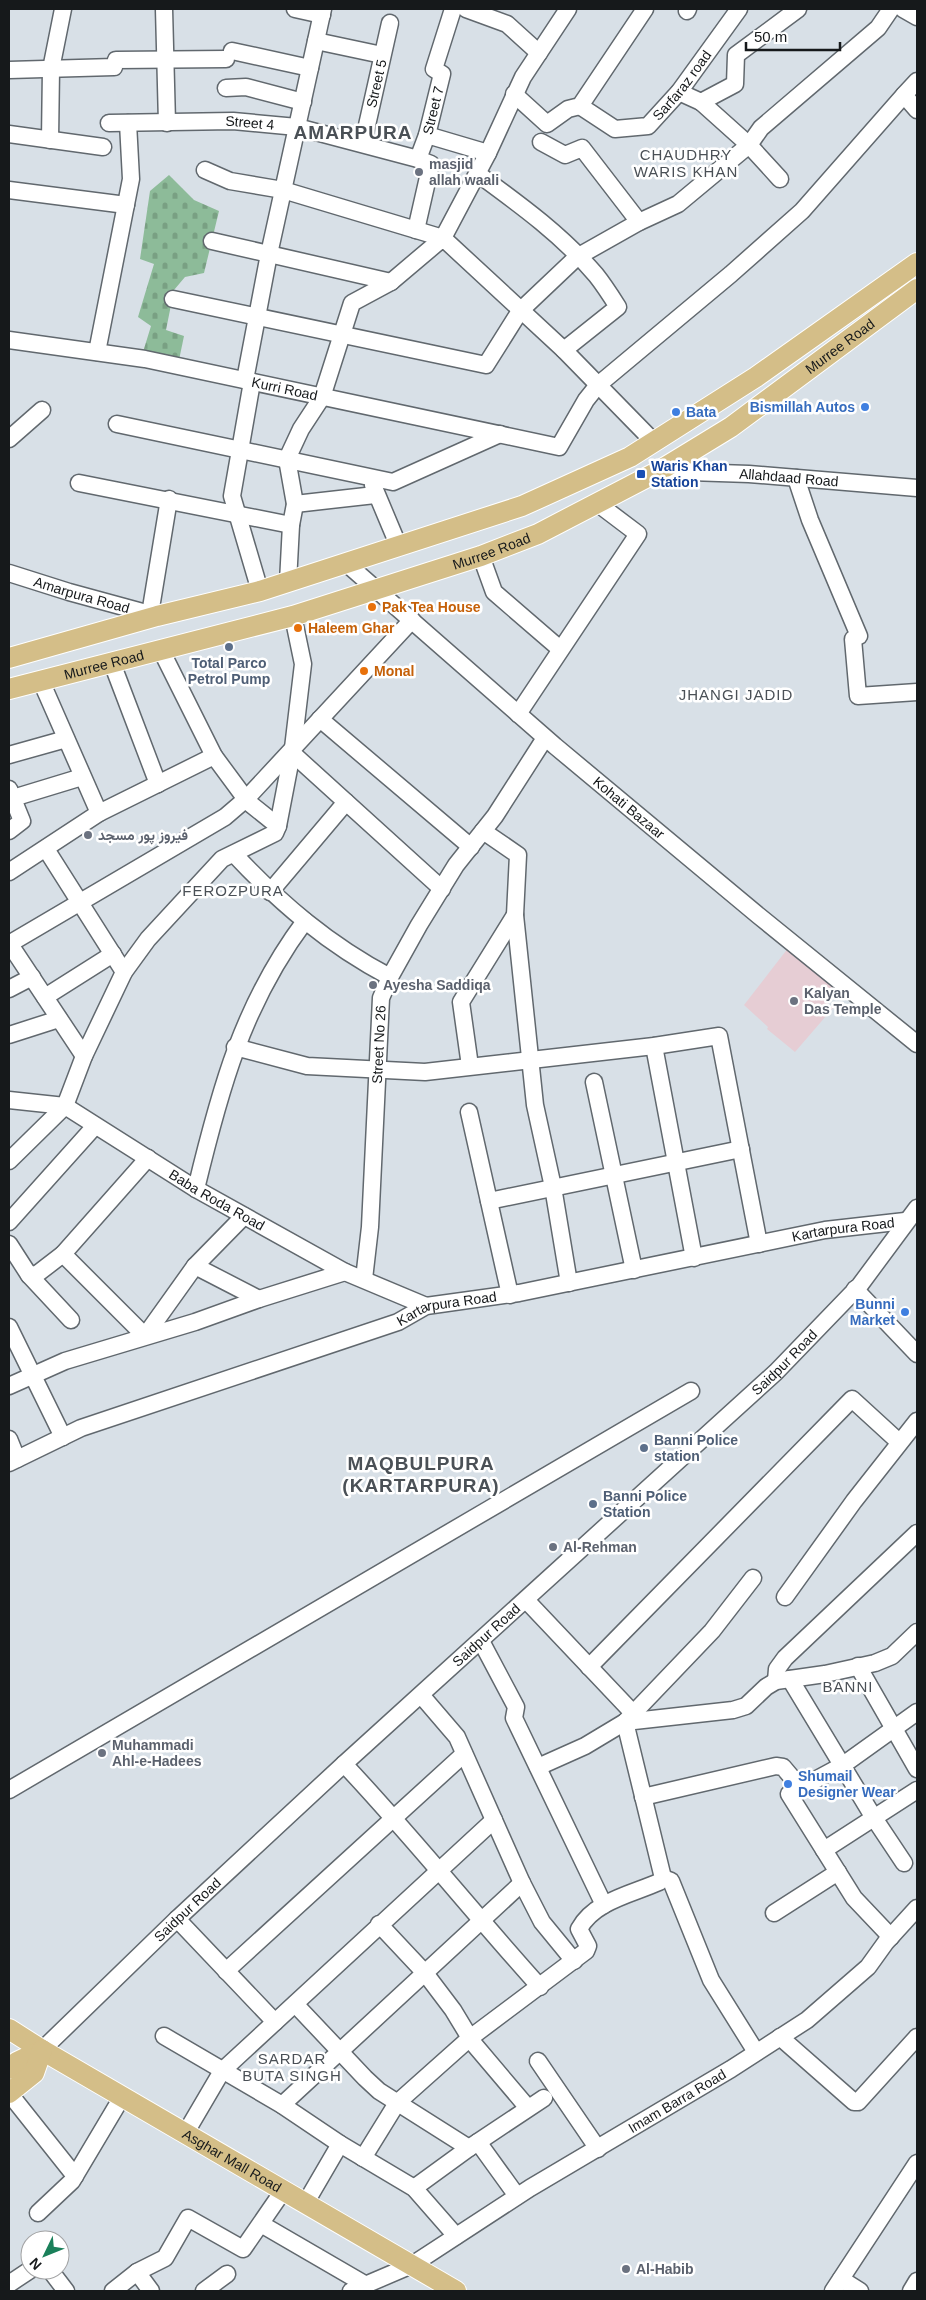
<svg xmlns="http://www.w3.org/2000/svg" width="926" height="2300" font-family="Arial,Vazirmatn,sans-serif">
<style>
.education{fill:#e6cdd4}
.cemetery{fill:url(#cemetery-stones)}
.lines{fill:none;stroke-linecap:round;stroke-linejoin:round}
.minor-casing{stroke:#61686e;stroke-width:19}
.major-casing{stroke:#fff;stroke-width:22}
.minor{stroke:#fff;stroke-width:16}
.major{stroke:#d4be88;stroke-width:20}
.worship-dot{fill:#6b7280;stroke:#fff;stroke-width:2}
.shop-dot{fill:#3f7fe0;stroke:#fff;stroke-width:2}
.transit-dot{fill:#1a4fb4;stroke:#fff;stroke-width:2}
.food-dot{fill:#e8710a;stroke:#fff;stroke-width:2}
.service-dot{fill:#5c6f8a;stroke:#fff;stroke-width:2}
.labels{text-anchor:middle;stroke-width:5;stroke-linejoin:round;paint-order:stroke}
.street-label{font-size:14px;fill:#16191b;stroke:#fff}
.worship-label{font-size:14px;font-weight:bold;fill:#5b616d;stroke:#fff;text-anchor:start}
.shop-label{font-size:14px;font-weight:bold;fill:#366cbe;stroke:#fff;text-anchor:end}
.transit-label{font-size:14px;font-weight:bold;fill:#164399;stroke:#fff;text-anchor:start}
.food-label{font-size:14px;font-weight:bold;fill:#c56008;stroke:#fff;text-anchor:start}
.service-label{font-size:14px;font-weight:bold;fill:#4e5e75;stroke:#fff;text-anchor:start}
.neighbourhood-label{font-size:15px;letter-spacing:1px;fill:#4a5056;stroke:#fff}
.district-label{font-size:19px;font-weight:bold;letter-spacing:1px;fill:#4a5056;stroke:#fff}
</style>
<defs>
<pattern id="cemetery-stones" width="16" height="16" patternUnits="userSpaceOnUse" patternTransform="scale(1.25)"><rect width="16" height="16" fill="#8dbb99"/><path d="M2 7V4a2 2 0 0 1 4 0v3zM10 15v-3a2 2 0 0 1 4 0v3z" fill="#79a083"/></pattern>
</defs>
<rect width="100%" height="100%" fill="#d8e0e7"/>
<!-- education -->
<path class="education" d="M792,943L841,983L826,1002L833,1008L795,1052L767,1029L768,1027L744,1005Z"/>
<!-- cemetery -->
<path class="cemetery" d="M169,175L194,200L219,211L204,273L185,277L174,290L166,330L184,336L179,360L143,352L151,326L138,317L154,264L140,259L150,191Z"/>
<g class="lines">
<defs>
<g id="minor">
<path d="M164,9L167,123"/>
<path d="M295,9L322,15"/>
<path d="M466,9L507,24L539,53"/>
<path d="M903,9L917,17"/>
<path d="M687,11L688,9"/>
<path d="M316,41L382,55"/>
<path d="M232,51L310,68"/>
<path d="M9,70L114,67L116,60L226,59"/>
<path d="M226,88L246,87L303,102"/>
<path d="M679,92L701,102L735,84L736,55L798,9"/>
<path d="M514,94L547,124L568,109L580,106L645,9"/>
<path d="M904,95L917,81"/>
<path d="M701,102L749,145L780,179"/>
<path id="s1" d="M580,106L615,129L648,126L679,92L739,9"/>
<path id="s2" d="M109,123L233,121L297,127L418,159L431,164L416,230"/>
<path d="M9,134L103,147"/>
<path d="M427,135L488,153"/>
<path d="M50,140L51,69L63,9"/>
<path d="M541,142L565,155L582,148L639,222"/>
<path id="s3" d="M363,143L390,23"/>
<path id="s4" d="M418,159L427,135L442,74L434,69L453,9"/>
<path d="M205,170L230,181L283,190L443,238L488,153L523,77L568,9"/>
<path d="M478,174C519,204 562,235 596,275C604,285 611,296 618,307L564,350"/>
<path d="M9,190L126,205"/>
<path d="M212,241L391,282"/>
<path d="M173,299L486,365L520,311L577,257L639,222L678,204L749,145L761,128L878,28L891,9"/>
<path id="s5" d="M9,340L145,359L559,447L586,400L598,385L731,274L802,211L904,95L917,110"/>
<path d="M97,352L131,179L128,123"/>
<path d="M245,380L269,254L323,9"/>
<path d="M252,382L232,496L260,591"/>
<path d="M117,424L393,482L500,434"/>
<path d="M9,439L42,410"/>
<path id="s6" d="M659,471L749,474L917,488"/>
<path d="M796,478L810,520L859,636"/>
<path d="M79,483L291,525"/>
<path d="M373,485L399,547"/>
<path d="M295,504L375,495"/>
<path d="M481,556L494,592L560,649"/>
<path id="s7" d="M346,563L555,746L759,916L917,1044"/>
<path id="s8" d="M9,573L69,592L157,616"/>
<path d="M288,582L291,525L295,504L287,459L301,429L322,397L352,303L391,282L443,238L564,350L654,442"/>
<path d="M150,614L169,499"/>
<path d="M853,639L858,696L917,692"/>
<path d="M161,650L214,756L248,802L278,826"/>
<path d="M112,663L158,784"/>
<path d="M41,681L99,813"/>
<path d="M518,714L638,534L597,503"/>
<path d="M320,719L471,847"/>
<path d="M292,753L442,889"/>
<path d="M9,755L66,739"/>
<path d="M9,789L22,821L9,831"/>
<path d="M13,798L82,777"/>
<path d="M483,831L518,855L515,915L535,1105L553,1187L569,1283"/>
<path d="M46,849L124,972"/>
<path d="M234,854C280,903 329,945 390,977"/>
<path d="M9,872L99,813L214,756"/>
<path d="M270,892L346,802"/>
<path d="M9,943L84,1056"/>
<path d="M9,944L225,817L246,799L412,620"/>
<path d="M9,989L32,977"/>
<path d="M45,997L113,954"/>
<path d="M9,1035L59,1019"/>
<path d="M654,1046L694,1258"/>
<path d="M235,1047L307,1066L425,1072L654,1046L719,1036L759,1244"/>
<path d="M470,1066L461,1002L515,915"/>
<path d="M594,1082L634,1270"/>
<path id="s9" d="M9,1100L65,1106L196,1189L345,1272L426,1306"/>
<path d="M469,1112L510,1295"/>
<path d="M9,1161L65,1106L84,1056L124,972L148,939L222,859L275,833L278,826L293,748L303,664L293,616"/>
<path d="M196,1189C220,1089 243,1004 305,921"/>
<path d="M489,1201L741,1149"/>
<path d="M9,1222L95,1126"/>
<path d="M9,1244L29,1275L37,1274L63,1254L145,1336L195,1266L244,1216"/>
<path d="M63,1254L148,1158"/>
<path d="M195,1266L259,1299"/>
<path d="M29,1275L71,1320"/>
<path id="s10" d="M364,1279L370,1227L381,998L390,977L419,925L456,865L495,816L545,738"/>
<path d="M855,1289L917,1354"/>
<path d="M9,1327L63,1437"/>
<path d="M9,1386L65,1361L195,1322L259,1299L345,1272"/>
<path d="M9,1439L17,1459"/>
<path id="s11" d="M9,1463L81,1428L398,1322L426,1306L519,1293L825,1230L905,1221"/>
<path d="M785,1597L854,1501L917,1421"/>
<path d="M526,1600L633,1713"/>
<path d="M481,1641L516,1707L514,1718L604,1905"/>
<path d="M858,1666L917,1769"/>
<path d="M589,1667L852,1399L899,1442"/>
<path d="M790,1679L874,1818L904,1863"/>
<path d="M776,1681L777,1669L785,1658L917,1533"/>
<path d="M421,1695L457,1737L522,1883L542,1922L574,1961"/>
<path d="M344,1764C412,1836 474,1914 540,1987"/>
<path d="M538,1767L585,1746L625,1722L712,1631L753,1578"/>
<path d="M799,1786L789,1794L854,1898L891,1937"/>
<path d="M9,1790L691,1391"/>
<path d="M643,1797L776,1766L783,1767L799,1786H804L843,1765L917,1712"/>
<path d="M824,1850L917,1790"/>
<path d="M663,1878L671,1881L711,1980L756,2052"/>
<path d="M774,1913L838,1872"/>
<path d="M177,1919L275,2022"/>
<path d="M379,1924L425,1973L453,2010L473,2043L528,2108"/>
<path d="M226,1971L464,1754"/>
<path d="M295,2004L365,2078L379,2091L469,2148"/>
<path d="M164,2036L282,2105L340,2144L414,2188L456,2236"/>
<path d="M780,2037L854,2102H858L917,2037"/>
<path id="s12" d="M42,2050L177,1919L344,1764L776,1372L860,1285L917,1208"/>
<path d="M538,2061L598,2149"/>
<path d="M9,2093L75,2176"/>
<path d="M282,2105L522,1883"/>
<path d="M185,2134L222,2071L494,1820"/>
<path d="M478,2142L517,2196"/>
<path d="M363,2158L397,2103L470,2038L586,1951L588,1946L579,1929C594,1901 632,1894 659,1882L663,1878L625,1722L733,1710L746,1706L766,1687L776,1681L825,1674L875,1663L892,1656L917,1632"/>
<path d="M414,2188L469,2148L544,2098"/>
<path d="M305,2204L340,2144"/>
<path d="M38,2213L72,2181L122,2097"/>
<path d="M261,2224L366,2285"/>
<path d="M50,2270L66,2291"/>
<path d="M137,2272L151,2291"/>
<path d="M841,2279L860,2291"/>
<path d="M9,2284L30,2270"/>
<path d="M113,2291L137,2272L165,2258L188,2218L243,2249L283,2191"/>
<path d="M204,2291L227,2274"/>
<path id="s13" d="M351,2291L412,2265L530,2188L731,2069L807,2020L868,1967L886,1942L917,1908"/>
<path d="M833,2291L917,2163"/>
<path d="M911,2291L917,2281"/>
</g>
<g id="major">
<path d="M9,658L157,616L260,591L522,506L630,457L756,377L917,263"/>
<path id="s14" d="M9,689L293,616L481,556L538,534L659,471L731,427L917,289"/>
<path id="s15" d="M9,2029L42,2050L456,2291"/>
<path d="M9,2069L17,2062L42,2050"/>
<path d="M9,2093L34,2073L42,2050"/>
</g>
</defs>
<!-- minor casing -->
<use href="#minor" class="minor-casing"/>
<!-- major casing -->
<use href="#major" class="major-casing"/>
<!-- minor -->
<use href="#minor" class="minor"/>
<!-- major -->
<use href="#major" class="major"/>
</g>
<!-- markers -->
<g class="worship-dot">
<circle cx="419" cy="172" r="5"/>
<circle cx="88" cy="835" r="5"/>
<circle cx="373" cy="985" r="5"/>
<circle cx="794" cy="1001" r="5"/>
<circle cx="553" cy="1547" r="5"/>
<circle cx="102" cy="1753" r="5"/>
<circle cx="626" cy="2269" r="5"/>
</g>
<g class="shop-dot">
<circle cx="865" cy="407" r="5"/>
<circle cx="676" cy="412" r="5"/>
<circle cx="905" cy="1312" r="5"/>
<circle cx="788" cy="1784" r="5"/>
</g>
<rect class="transit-dot" x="636" y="469" width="10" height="10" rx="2.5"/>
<g class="food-dot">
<circle cx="372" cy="607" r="5"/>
<circle cx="298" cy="628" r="5"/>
<circle cx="364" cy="671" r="5"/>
</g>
<g class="service-dot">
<circle cx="229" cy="647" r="5"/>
<circle cx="644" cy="1448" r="5"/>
<circle cx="593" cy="1504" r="5"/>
</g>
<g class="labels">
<!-- street labels -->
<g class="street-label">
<text dy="5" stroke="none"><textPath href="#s3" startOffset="61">Street 5</textPath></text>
<text dy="5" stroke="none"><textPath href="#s1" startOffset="128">Sarfaraz road</textPath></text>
<text dy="5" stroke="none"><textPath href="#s4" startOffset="51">Street 7</textPath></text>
<text dy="5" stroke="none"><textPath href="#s2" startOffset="141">Street 4</textPath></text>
<text dy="5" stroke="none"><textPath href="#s14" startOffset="908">Murree Road</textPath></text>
<text dy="5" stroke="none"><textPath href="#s5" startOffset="280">Kurri Road</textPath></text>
<text dy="5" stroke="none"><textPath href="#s6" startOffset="130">Allahdaad Road</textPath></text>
<text dy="5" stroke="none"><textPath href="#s14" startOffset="502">Murree Road</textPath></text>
<text dy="5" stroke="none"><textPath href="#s8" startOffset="76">Amarpura Road</textPath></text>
<text dy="5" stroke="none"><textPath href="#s14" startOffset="98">Murree Road</textPath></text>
<text dy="5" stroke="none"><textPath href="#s7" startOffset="374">Kohati Bazaar</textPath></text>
<text dy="5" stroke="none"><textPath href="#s10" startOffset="235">Street No 26</textPath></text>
<text dy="5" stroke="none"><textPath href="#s9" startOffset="235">Baba Roda Road</textPath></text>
<text dy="5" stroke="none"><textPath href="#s11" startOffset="871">Kartarpura Road</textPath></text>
<text dy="5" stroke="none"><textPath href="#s11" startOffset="466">Kartarpura Road</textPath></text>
<text dy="5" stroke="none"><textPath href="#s12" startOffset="1012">Saidpur Road</textPath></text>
<text dy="5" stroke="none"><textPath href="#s12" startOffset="608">Saidpur Road</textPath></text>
<text dy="5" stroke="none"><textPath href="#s12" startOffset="202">Saidpur Road</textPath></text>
<text dy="5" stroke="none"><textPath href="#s13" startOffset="378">Imam Barra Road</textPath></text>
<text dy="5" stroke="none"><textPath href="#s15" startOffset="259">Asghar Mall Road</textPath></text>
</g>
<!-- worship labels -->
<g class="worship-label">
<text x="429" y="169">masjid<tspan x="429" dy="16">allah waali</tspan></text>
<text x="98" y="840">فیروز پور مسجد</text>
<text x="383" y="990">Ayesha Saddiqa</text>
<text x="804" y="998">Kalyan<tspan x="804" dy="16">Das Temple</tspan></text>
<text x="563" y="1552">Al-Rehman</text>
<text x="112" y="1750">Muhammadi<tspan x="112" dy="16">Ahl-e-Hadees</tspan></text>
<text x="636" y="2274">Al-Habib</text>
</g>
<!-- shop labels -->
<g class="shop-label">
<text x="855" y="412">Bismillah Autos</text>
<text x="686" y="417" text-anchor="start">Bata</text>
<text x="895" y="1309">Bunni<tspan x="895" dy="16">Market</tspan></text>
<text x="798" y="1781" text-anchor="start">Shumail<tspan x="798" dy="16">Designer Wear</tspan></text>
</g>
<!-- transit labels -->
<g class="transit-label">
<text x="651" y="471">Waris Khan<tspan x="651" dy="16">Station</tspan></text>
</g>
<!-- food labels -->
<g class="food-label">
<text x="382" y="612">Pak Tea House</text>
<text x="308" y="633">Haleem Ghar</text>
<text x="374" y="676">Monal</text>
</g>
<!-- service labels -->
<g class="service-label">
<text x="229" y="668" text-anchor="middle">Total Parco<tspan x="229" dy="16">Petrol Pump</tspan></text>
<text x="654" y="1445">Banni Police<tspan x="654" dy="16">station</tspan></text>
<text x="603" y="1501">Banni Police<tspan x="603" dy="16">Station</tspan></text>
</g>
<!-- neighbourhood labels -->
<g class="neighbourhood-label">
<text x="686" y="160">CHAUDHRY<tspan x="686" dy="17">WARIS KHAN</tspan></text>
<text x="736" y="700">JHANGI JADID</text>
<text x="233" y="896">FEROZPURA</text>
<text x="848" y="1692">BANNI</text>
<text x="292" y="2064">SARDAR<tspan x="292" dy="17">BUTA SINGH</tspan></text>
</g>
<!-- district labels -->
<g class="district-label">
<text x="353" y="139">AMARPURA</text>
<text x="421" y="1470">MAQBULPURA<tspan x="421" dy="22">(KARTARPURA)</tspan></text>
</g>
</g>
<!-- border -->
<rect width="926" height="2300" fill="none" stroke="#16191b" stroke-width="20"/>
<!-- north arrow -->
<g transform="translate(45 2255) rotate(227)"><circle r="24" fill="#ffffff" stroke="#a2a3a4"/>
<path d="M0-4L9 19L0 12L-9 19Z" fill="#1a805a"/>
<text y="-8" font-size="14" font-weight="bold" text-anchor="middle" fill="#16191b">N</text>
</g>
<!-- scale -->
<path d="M746 42v8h94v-8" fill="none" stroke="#16191b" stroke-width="2.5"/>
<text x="754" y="42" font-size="15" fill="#16191b" stroke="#ffffff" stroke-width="4" paint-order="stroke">50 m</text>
</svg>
